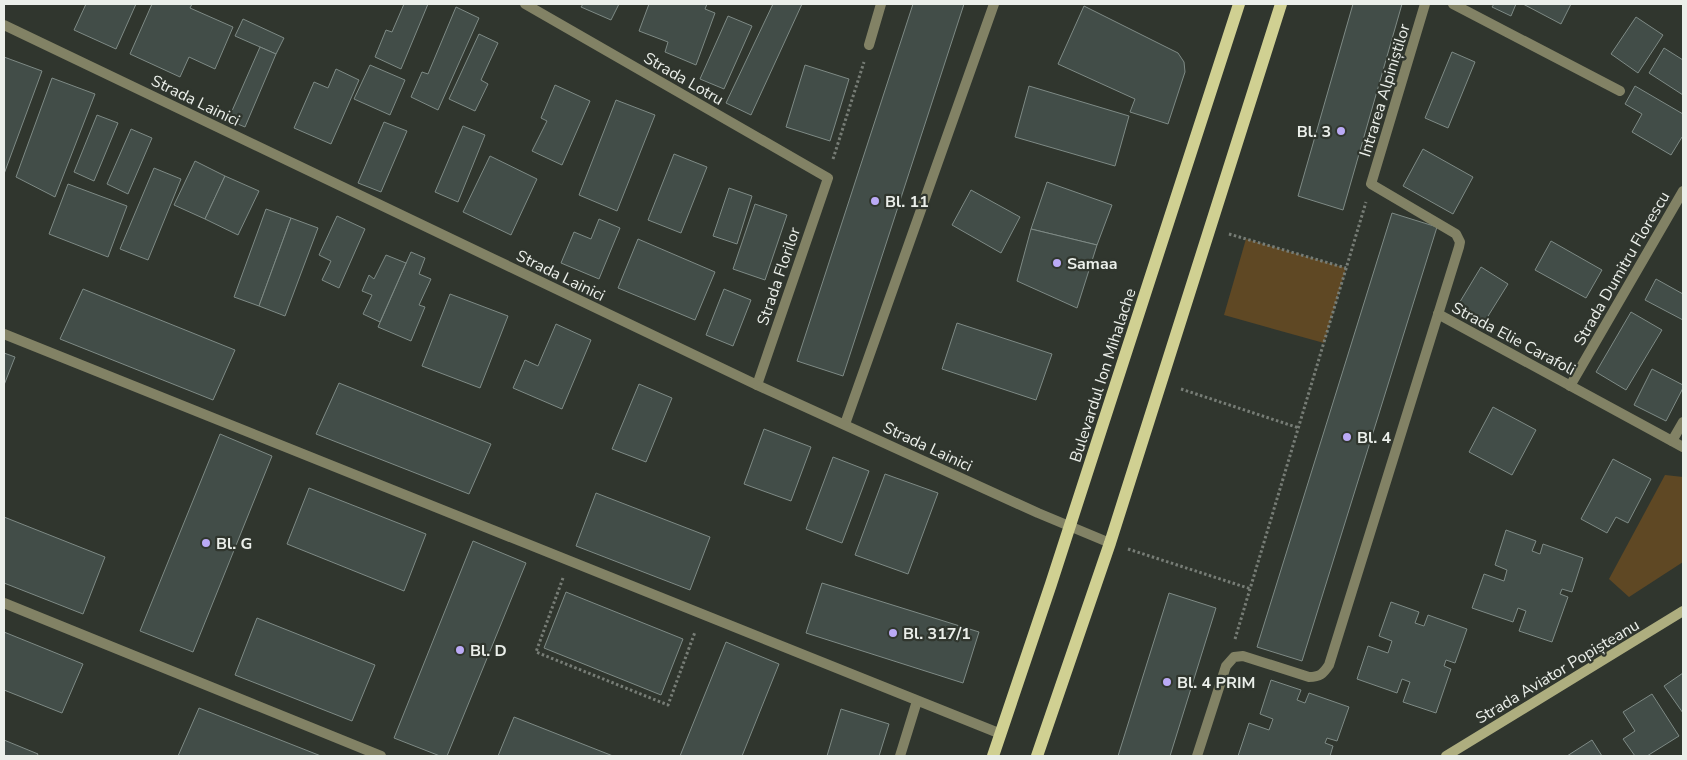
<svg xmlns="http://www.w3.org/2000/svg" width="1687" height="760" font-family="'Nunito Sans',sans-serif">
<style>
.green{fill:#5f4824}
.building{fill:#424d48;stroke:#7e8a85}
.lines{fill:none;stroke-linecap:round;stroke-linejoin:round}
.path{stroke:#777d76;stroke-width:3;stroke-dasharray:2.5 2.5;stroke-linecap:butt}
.lane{stroke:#828265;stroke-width:10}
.street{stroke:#828265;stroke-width:10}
.secondary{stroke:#aeae7f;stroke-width:10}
.primary{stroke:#d0d092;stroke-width:12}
.poi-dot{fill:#bbaaf6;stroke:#30362e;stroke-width:2}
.labels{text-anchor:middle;stroke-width:4.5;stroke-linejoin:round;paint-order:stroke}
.street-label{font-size:16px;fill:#ebefea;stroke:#30362e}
.poi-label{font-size:16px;font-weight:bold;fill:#ebefea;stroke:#30362e;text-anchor:start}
</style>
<rect width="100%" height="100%" fill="#30362e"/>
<!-- green -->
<g class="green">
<path d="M1246,239L1346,268L1324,343L1224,315Z"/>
<path d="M1665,475L1683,477V562L1629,597L1609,579Z"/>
</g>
<!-- building -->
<g class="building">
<path d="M86,4H136L116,49L74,30Z"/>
<path d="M152,4H192L190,8L233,27L215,69L189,57L180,77L130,54Z"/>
<path d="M404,4H428L401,69L375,57L386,30L392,32Z"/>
<path d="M583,4H619L611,20L581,7Z"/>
<path d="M649,4H707L705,9L715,13L696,65L665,52L668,42L639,31Z"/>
<path d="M773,4H802L751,115L726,103Z"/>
<path d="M913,4H964L843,376L797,361Z"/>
<path d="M1353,4H1402L1343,210L1298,196Z"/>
<path d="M1494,4H1516L1511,16L1492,7Z"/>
<path d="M1523,4H1571L1561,24Z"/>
<path d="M1084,6L1178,53L1184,62L1185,72L1168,124L1130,112L1135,99L1058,64Z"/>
<path d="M456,7L479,18L438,110L411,97L422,72L428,74Z"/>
<path d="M728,16L752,26L724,89L700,79Z"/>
<path d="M1636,17L1663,35L1638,73L1611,54Z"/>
<path d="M243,19L284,38L276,54L235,36Z"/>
<path d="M479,34L498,43L481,80L488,84L475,111L449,99Z"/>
<path d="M260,47L276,54L245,127L228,120Z"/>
<path d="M1664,48L1683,60V95L1649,73Z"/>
<path d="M1452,52L1475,62L1448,128L1425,118Z"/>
<path d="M4,57L42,71L4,174Z"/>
<path d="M370,65L405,80L390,115L354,99Z"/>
<path d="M805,65L849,79L830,141L786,127Z"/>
<path d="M336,69L359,80L331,144L294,128L314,82L328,88Z"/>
<path d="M52,78L95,94L55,197L16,177Z"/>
<path d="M555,85L590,101L562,165L532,151L547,121L541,118Z"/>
<path d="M1029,86L1129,116L1115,166L1015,137Z"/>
<path d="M1635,86L1683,114V138L1682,137L1671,155L1632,132L1642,114L1625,104Z"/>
<path d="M616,100L655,115L617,211L579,195Z"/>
<path d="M97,115L118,123L94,181L74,172Z"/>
<path d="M384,122L407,131L381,192L358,183Z"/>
<path d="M463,126L485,135L458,202L435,192Z"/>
<path d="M131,129L152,138L128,194L107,184Z"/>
<path d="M1423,149L1473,177L1453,214L1403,186Z"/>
<path d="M674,154L707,167L681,233L648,220Z"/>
<path d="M490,156L537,179L511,235L463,212Z"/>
<path d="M195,161L225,176L205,219L174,205Z"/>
<path d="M154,168L181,179L148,260L120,249Z"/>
<path d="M225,176L259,191L238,235L205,219Z"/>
<path d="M1047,182L1112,205L1097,245L1031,229Z"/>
<path d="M68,184L127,206L108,257L49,234Z"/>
<path d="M729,188L752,196L737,244L713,236Z"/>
<path d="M971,190L1020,217L1001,253L952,225Z"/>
<path d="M755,204L787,215L765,280L733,269Z"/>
<path d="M266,209L291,218L259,306L234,297Z"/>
<path d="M1392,213L1437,227L1302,661L1257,647Z"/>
<path d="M337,216L365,229L339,288L322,280L331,261L319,255Z"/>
<path d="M291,218L318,228L285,316L259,306Z"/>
<path d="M599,219L620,228L599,279L561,263L574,232L591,239Z"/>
<path d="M1031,229L1097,245L1077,308L1017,281Z"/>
<path d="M638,239L715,272L695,320L618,288Z"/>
<path d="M1551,241L1602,270L1586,298L1535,270Z"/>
<path d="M411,252L425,258L419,274L431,279L419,305L425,307L411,341L378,327Z"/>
<path d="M386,255L406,263L380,322L363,314L372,295L362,291L369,275L374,279Z"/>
<path d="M1481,267L1508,284L1485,321L1458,305Z"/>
<path d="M1656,279L1683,294V320L1645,300Z"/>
<path d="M83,289L235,350L213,400L60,339Z"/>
<path d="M724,289L751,300L733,346L706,335Z"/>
<path d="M450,294L508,316L480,388L422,366Z"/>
<path d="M1631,312L1662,330L1626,390L1596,372Z"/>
<path d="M957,323L1052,354L1036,400L942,369Z"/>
<path d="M556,324L591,340L562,409L513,388L525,360L538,366Z"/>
<path d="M4,353L15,357L4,385Z"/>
<path d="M1652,369L1683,385V388L1666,421L1634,405Z"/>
<path d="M339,383L491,444L469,494L316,434Z"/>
<path d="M639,384L672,398L646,462L612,449Z"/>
<path d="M1493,407L1536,430L1512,475L1469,452Z"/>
<path d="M764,429L811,447L791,501L744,484Z"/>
<path d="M220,434L272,456L193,652L140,631Z"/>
<path d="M833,457L869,471L842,543L806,529Z"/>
<path d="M1613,459L1651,479L1628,523L1616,517L1607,533L1581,519Z"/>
<path d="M885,474L938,493L908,574L855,555Z"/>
<path d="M309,488L426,534L404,591L287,544Z"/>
<path d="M596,493L710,537L690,590L576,546Z"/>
<path d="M4,517L105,557L83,614L4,583Z"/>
<path d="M1506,530L1536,541L1532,551L1540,554L1543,544L1583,558L1572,592L1562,589L1560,594L1568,597L1552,642L1519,631L1526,611L1518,608L1513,622L1472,608L1484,574L1504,581L1507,570L1495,565Z"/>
<path d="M473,541L526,563L447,756H440L394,738Z"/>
<path d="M822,583L979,632L963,683L806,633Z"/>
<path d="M566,592L683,639L661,695L544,648Z"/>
<path d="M1169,593L1216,608L1170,756H1118Z"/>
<path d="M1391,602L1419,612L1415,623L1424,626L1428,615L1467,629L1455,663L1446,660L1444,666L1451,669L1436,713L1403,702L1410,682L1402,679L1397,693L1357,679L1368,646L1388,653L1392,641L1379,636Z"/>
<path d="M257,618L375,665L352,721L235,675Z"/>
<path d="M4,632L83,664L62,713L4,690Z"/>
<path d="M726,642L779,664L742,756H680Z"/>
<path d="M1683,673V713L1664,686Z"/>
<path d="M1271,680L1301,690L1297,700L1305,703L1309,693L1349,707L1337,741L1327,738L1325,743L1333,746L1330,756H1238L1249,723L1269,730L1273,719L1260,714Z"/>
<path d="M1652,694L1679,736L1647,756H1635L1623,739L1635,731L1623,712Z"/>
<path d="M199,708L321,756H178Z"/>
<path d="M841,709L889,724L879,756H827Z"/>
<path d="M514,717L613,756H498Z"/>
<path d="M4,740L38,754L37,756H4Z"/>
<path d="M1592,740L1602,756H1567Z"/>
</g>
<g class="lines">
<!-- path -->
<g class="path">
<path d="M833,159L864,62"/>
<path d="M1229,234L1346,268"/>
<path d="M1181,389L1299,428"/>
<path d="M1128,549L1251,589"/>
<path d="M563,578L536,652L668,705L695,632"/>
<path d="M1235,639L1366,202"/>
</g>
<!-- lane -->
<g class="lane">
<path d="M1453,4L1620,91"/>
<path d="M4,334L1001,734"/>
<path d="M845,424L994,4"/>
<path d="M4,603L381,756"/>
<path d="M900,756L917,701"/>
<path d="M1197,756L1226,666L1234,657L1243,656L1309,677C1320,677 1323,674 1329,665L1459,247L1460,242L1456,234L1371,184L1425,4"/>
</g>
<!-- street -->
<g class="street">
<path d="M525,4L828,178L757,385"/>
<path d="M4,25L757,385L1038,513L1110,543"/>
<path d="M869,45L881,4"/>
<path d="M1438,314L1683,447"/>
<path d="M1570,386L1683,191"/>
<path d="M1672,441L1683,422"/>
</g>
<!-- secondary -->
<path class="secondary" d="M1446,756L1683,611"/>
<!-- primary -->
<g class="primary">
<path d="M993,756L1051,584L1239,4"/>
<path d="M1037,756L1110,543L1281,4"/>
</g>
</g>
<!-- markers -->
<g class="poi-dot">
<circle cx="1341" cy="131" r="5"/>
<circle cx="875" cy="201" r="5"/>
<circle cx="1057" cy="263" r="5"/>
<circle cx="1347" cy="437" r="5"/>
<circle cx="206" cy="543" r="5"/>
<circle cx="893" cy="633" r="5"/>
<circle cx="460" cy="650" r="5"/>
<circle cx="1167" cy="682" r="5"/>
</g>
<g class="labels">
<!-- street labels -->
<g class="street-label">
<text transform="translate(684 78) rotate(30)" y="6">Strada Lotru</text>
<text transform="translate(1384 90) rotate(-73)" y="6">Intrarea Alpiniștilor</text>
<text transform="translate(196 100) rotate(26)" y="6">Strada Lainici</text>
<text transform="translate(1621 268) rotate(-60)" y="6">Strada Dumitru Florescu</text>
<text transform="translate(561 275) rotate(26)" y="6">Strada Lainici</text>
<text transform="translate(778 276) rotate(-71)" y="6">Strada Florilor</text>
<text transform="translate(1514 338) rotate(28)" y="6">Strada Elie Carafoli</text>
<text transform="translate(1102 375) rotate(-72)" y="6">Bulevardul Ion Mihalache</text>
<text transform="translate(928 446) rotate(25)" y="6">Strada Lainici</text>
<text transform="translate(1557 671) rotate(-31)" y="6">Strada Aviator Popișteanu</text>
</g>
<!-- poi labels -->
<g class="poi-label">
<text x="1331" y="137" text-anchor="end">Bl. 3</text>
<text x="885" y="207">Bl. 11</text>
<text x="1067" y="269">Samaa</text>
<text x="1357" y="443">Bl. 4</text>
<text x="216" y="549">Bl. G</text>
<text x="903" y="639">Bl. 317/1</text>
<text x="470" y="656">Bl. D</text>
<text x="1177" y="688">Bl. 4 PRIM</text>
</g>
</g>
<!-- border -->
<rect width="1687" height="760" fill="none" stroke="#ebefea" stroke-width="10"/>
</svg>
